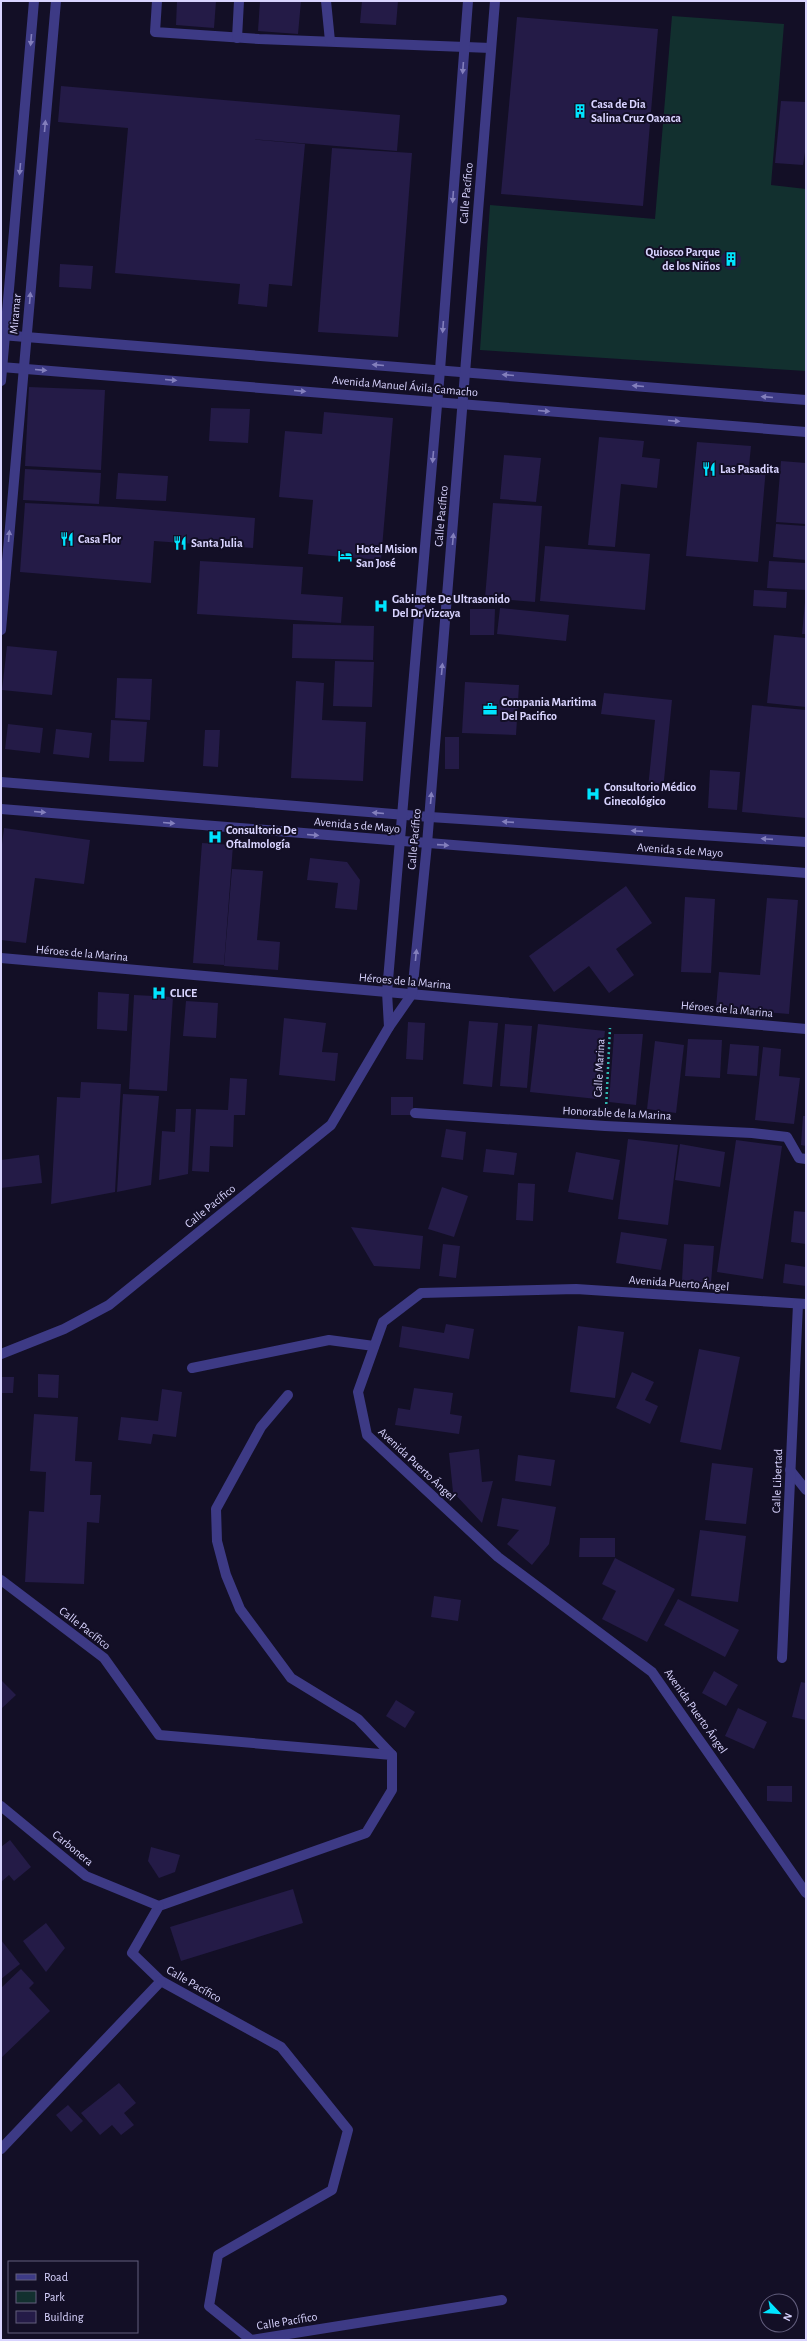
<svg xmlns="http://www.w3.org/2000/svg" width="807" height="2341" font-family="'Alegreya Sans',sans-serif">
<style>
.green{fill:#12302f}
.building{fill:#241b47}
.lines{fill:none;stroke-linecap:round;stroke-linejoin:round}
.path{stroke:#2fb8b0;stroke-width:2.5;stroke-dasharray:2 3;stroke-linecap:butt}
.service{stroke:#3d3a85;stroke-width:10}
.minor{stroke:#3d3a85;stroke-width:10}
.oneway{fill:#837fbc}
.labels{text-anchor:middle;stroke-width:4;stroke-linejoin:round;paint-order:stroke}
.poi-label{font-size:12px;font-weight:bold;fill:#d9d4ff;stroke:#130f26;text-anchor:start}
.street-label{font-size:12px;fill:#d9d4ff;stroke:#130f26}
</style>
<rect width="100%" height="100%" fill="#130f26"/>
<!-- green -->
<path class="green" d="M672,16L784,24L771,185L806,189V371L480,350L490,205L655,219Z"/>
<!-- building -->
<g class="building">
<path d="M177,1H216L214,28L176,25Z"/>
<path d="M260,1H301L298,34L258,31Z"/>
<path d="M362,1H398L396,25L360,23Z"/>
<path d="M517,17L658,29L643,206L501,194Z"/>
<path d="M61,86L400,115L397,151L227,137L305,144L292,286L269,284L267,307L238,304L240,284L115,273L128,128L58,122Z"/>
<path d="M781,101L806,102V146L803,165L775,163Z"/>
<path d="M332,148L412,153L398,337L318,332Z"/>
<circle cx="731" cy="260" r="10"/>
<path d="M60,264L93,266L91,289L59,287Z"/>
<path d="M29,387L105,390L101,470L25,466Z"/>
<path d="M211,408L250,409L248,443L209,441Z"/>
<path d="M324,412L393,418L381,560L308,554L313,500L279,497L285,431L322,434Z"/>
<path d="M599,437L644,441L642,457L660,459L657,488L621,484L615,547L588,545Z"/>
<path d="M697,442L751,446L749,466L766,467L758,562L686,556Z"/>
<path d="M504,455L541,458L536,502L500,499Z"/>
<path d="M781,461L806,463V524L776,522Z"/>
<path d="M25,469L101,473L99,504L23,500Z"/>
<path d="M118,473L168,476L166,501L116,499Z"/>
<path d="M25,503L114,507L255,518L253,548L154,541L151,583L20,572Z"/>
<path d="M493,503L542,506L535,602L485,598Z"/>
<path d="M776,524L806,526V560L773,557Z"/>
<path d="M545,546L650,554L645,610L540,601Z"/>
<path d="M200,561L303,567L301,594L343,597L341,623L197,614Z"/>
<path d="M769,561L806,563V590L767,588Z"/>
<path d="M754,590L787,592L786,608L753,606Z"/>
<path d="M805,602H806V634H802Z"/>
<path d="M500,608L569,615L566,641L497,634Z"/>
<path d="M470,609H495L494,635H470Z"/>
<path d="M293,624L374,626L373,660L292,658Z"/>
<path d="M774,635L806,638V707L767,703Z"/>
<path d="M7,646L57,651L52,695L2,690Z"/>
<path d="M335,661L374,662L372,707L333,706Z"/>
<path d="M117,678L152,679L150,720L115,718Z"/>
<path d="M296,681L324,683L322,720L366,722L363,781L291,778Z"/>
<path d="M465,682L519,685L516,735L462,733Z"/>
<path d="M604,693L672,700L663,790L648,788L655,720L601,714Z"/>
<path d="M752,705L806,710V818L742,812Z"/>
<path d="M111,720L147,722L144,762L109,761Z"/>
<path d="M8,724L43,728L40,753L5,749Z"/>
<path d="M56,729L92,733L89,758L53,754Z"/>
<path d="M205,730H220L218,767L203,766Z"/>
<rect x="445" y="737" width="14" height="32"/>
<path d="M710,770L740,772L737,810L708,808Z"/>
<path d="M4,828L90,840L84,884L35,878L26,943L1,940V852Z"/>
<path d="M202,843L233,845L224,965L193,963Z"/>
<path d="M310,858L347,862L360,880L357,910L335,908L338,883L307,880Z"/>
<path d="M232,869L263,871L257,940L280,942L278,970L224,966Z"/>
<path d="M626,886L652,923L616,949L634,975L609,993L589,966L554,992L529,956Z"/>
<path d="M685,897L715,899L711,973L681,972Z"/>
<path d="M767,898L798,900L789,1014L716,1008L719,972L760,975Z"/>
<path d="M98,992L129,994L127,1031L97,1029Z"/>
<path d="M134,995L173,997L167,1091L129,1089Z"/>
<path d="M186,1001L218,1003L216,1038L183,1036Z"/>
<path d="M284,1018L326,1023L322,1052L338,1053L335,1081L279,1075Z"/>
<path d="M469,1021L498,1023L492,1087L463,1084Z"/>
<path d="M408,1022L425,1023L423,1060L406,1059Z"/>
<path d="M505,1024L532,1026L527,1088L500,1086Z"/>
<path d="M538,1024L605,1031L597,1099L530,1092Z"/>
<path d="M614,1034H643L636,1105L609,1102Z"/>
<path d="M688,1039L722,1040L720,1078L685,1076Z"/>
<path d="M655,1041L684,1045L676,1113L647,1109Z"/>
<path d="M730,1044L759,1046L757,1076L727,1074Z"/>
<path d="M763,1047L781,1049L779,1076L800,1078L794,1124L755,1120Z"/>
<path d="M230,1078L247,1079L245,1115H234L233,1147L210,1146L209,1172L192,1171L196,1109L228,1110Z"/>
<path d="M81,1082L121,1084L115,1192L51,1204L57,1097L80,1098Z"/>
<path d="M123,1094L159,1096L151,1185L117,1192Z"/>
<rect x="391" y="1097" width="22" height="18"/>
<path d="M176,1109H191L188,1174L159,1180L162,1131L175,1132Z"/>
<path d="M803,1116H806V1146L801,1145Z"/>
<path d="M446,1129L466,1132L463,1160L441,1157Z"/>
<path d="M628,1139L678,1145L668,1225L618,1219Z"/>
<path d="M736,1140L782,1146L763,1279L717,1272Z"/>
<path d="M680,1144L725,1152L720,1187L675,1180Z"/>
<path d="M486,1149L517,1153L514,1175L483,1172Z"/>
<path d="M576,1152L620,1160L613,1200L568,1192Z"/>
<path d="M39,1155L42,1183L1,1188V1160Z"/>
<path d="M518,1183L535,1184L533,1221L516,1220Z"/>
<path d="M442,1187L468,1196L454,1237L428,1229Z"/>
<path d="M794,1211L806,1212V1244L791,1242Z"/>
<path d="M351,1227L423,1236L420,1269L374,1266Z"/>
<path d="M621,1232L667,1239L661,1270L616,1263Z"/>
<path d="M443,1244L460,1246L456,1278L439,1276Z"/>
<path d="M684,1244L714,1246L711,1283L682,1281Z"/>
<path d="M785,1264L806,1267V1286L783,1283Z"/>
<path d="M446,1324L474,1329L469,1359L399,1347L402,1326L444,1333Z"/>
<path d="M578,1326L624,1332L615,1398L570,1392Z"/>
<path d="M699,1349L740,1357L721,1450L680,1442Z"/>
<path d="M632,1372L654,1382L645,1400L658,1406L650,1424L616,1408Z"/>
<path d="M38,1374L59,1375L58,1398L38,1397Z"/>
<path d="M1,1377H14L13,1393H1Z"/>
<path d="M414,1388L453,1393L450,1414L462,1416L459,1434L395,1425L398,1408L410,1410Z"/>
<path d="M162,1389L182,1392L176,1437L153,1434L151,1444L118,1440L121,1417L158,1421Z"/>
<path d="M34,1414L78,1417L75,1461L92,1462L90,1495H101L99,1523L87,1522L84,1584L25,1582L29,1511L44,1512L46,1472L30,1471Z"/>
<path d="M479,1449L482,1482L493,1481L482,1523L453,1492L449,1453Z"/>
<path d="M518,1455L555,1460L551,1486L515,1481Z"/>
<path d="M712,1463L753,1468L746,1524L705,1520Z"/>
<path d="M502,1498L556,1507L549,1544L532,1565L507,1544L519,1530L497,1526Z"/>
<path d="M700,1530L746,1536L738,1602L691,1596Z"/>
<path d="M580,1538H615V1557H579Z"/>
<path d="M615,1558L675,1589L647,1642L602,1619L616,1591L602,1584Z"/>
<path d="M434,1596L461,1600L458,1621L431,1617Z"/>
<path d="M678,1599L739,1630L725,1657L664,1625Z"/>
<path d="M714,1671L738,1685L726,1706L702,1693Z"/>
<path d="M1,1680L16,1695L1,1709Z"/>
<path d="M801,1682L806,1683V1720L792,1717Z"/>
<path d="M396,1700L415,1712L405,1728L386,1716Z"/>
<path d="M738,1708L767,1722L754,1749L725,1736Z"/>
<path d="M767,1786H792V1802L767,1801Z"/>
<path d="M10,1840L31,1867L14,1881L9,1875L1,1882V1847Z"/>
<path d="M151,1847L180,1855L175,1872L159,1878L148,1861Z"/>
<path d="M293,1889L303,1923L181,1961L170,1927Z"/>
<path d="M46,1923L65,1948L46,1972L23,1941Z"/>
<path d="M1,1940L20,1964L1,1979Z"/>
<path d="M21,1969L34,1983L29,1988L50,2011L1,2058V1988Z"/>
<path d="M119,2083L136,2103L124,2113L134,2125L121,2135L112,2125L100,2135L81,2113Z"/>
<path d="M68,2105L83,2121L71,2132L56,2115Z"/>
</g>
<g class="lines">
<!-- path -->
<path class="path" d="M606,1109L610,1028"/>
<!-- service -->
<g class="service">
<path d="M157,1L155,32L259,39L491,48"/>
<path d="M326,1L330,41"/>
<path d="M237,38L239,1"/>
<path d="M192,1368L329,1340L374,1346"/>
</g>
<!-- minor -->
<g class="minor">
<path d="M1,335L806,400"/>
<path d="M1,367L806,432"/>
<path d="M1,381L34,1"/>
<path d="M1,630L56,1"/>
<path d="M1,782L430,817L806,842"/>
<path d="M1,809L806,873"/>
<path d="M1,958L806,1029"/>
<path d="M389,1027L387,992L440,370L468,1"/>
<path d="M415,1113L605,1126L752,1133L787,1137L799,1158L806,1159"/>
<path d="M806,1304L576,1289L421,1293L383,1322L358,1392L367,1435L498,1557L652,1672L806,1893"/>
<path d="M1,1354L64,1329L109,1305L331,1125L389,1027L412,994L427,844L495,1"/>
<path d="M288,1395L261,1427L216,1509L217,1541L226,1575L240,1609L291,1678L358,1719L392,1755"/>
<path d="M790,1470L806,1490"/>
<path d="M1,1580L104,1658L159,1735L392,1755V1790L366,1833L159,1906L132,1953L161,1981L281,2047L348,2130L332,2190L218,2255L209,2306L251,2340L502,2300"/>
<path d="M782,1658L798,1304"/>
<path d="M1,1806L86,1876L159,1906"/>
<path d="M1,2149L161,1981"/>
</g>
</g>
<!-- one-way arrows -->
<defs><path id="oneway-solid" d="M-6-.8H1V-3.2L6.5 0L1 3.2V.8H-6Z"/></defs>
<g class="oneway">
<use href="#oneway-solid" transform="translate(31 40) rotate(95)"/>
<use href="#oneway-solid" transform="translate(463 68) rotate(94)"/>
<use href="#oneway-solid" transform="translate(45 126) rotate(-85)"/>
<use href="#oneway-solid" transform="translate(20 169) rotate(95)"/>
<use href="#oneway-solid" transform="translate(453 197) rotate(94)"/>
<use href="#oneway-solid" transform="translate(30 298) rotate(-85)"/>
<use href="#oneway-solid" transform="translate(443 327) rotate(94)"/>
<use href="#oneway-solid" transform="translate(378 365) rotate(-175)"/>
<use href="#oneway-solid" transform="translate(41 370) rotate(5)"/>
<use href="#oneway-solid" transform="translate(508 375) rotate(-175)"/>
<use href="#oneway-solid" transform="translate(171 380) rotate(5)"/>
<use href="#oneway-solid" transform="translate(638 386) rotate(-175)"/>
<use href="#oneway-solid" transform="translate(300 391) rotate(5)"/>
<use href="#oneway-solid" transform="translate(767 397) rotate(-175)"/>
<use href="#oneway-solid" transform="translate(544 411) rotate(5)"/>
<use href="#oneway-solid" transform="translate(674 421) rotate(5)"/>
<use href="#oneway-solid" transform="translate(433 457) rotate(95)"/>
<use href="#oneway-solid" transform="translate(9 536) rotate(-85)"/>
<use href="#oneway-solid" transform="translate(453 539) rotate(-85)"/>
<use href="#oneway-solid" transform="translate(442 669) rotate(-85)"/>
<use href="#oneway-solid" transform="translate(431 798) rotate(-85)"/>
<use href="#oneway-solid" transform="translate(40 812) rotate(5)"/>
<use href="#oneway-solid" transform="translate(378 813) rotate(-175)"/>
<use href="#oneway-solid" transform="translate(508 822) rotate(-176)"/>
<use href="#oneway-solid" transform="translate(169 823) rotate(5)"/>
<use href="#oneway-solid" transform="translate(637 831) rotate(-176)"/>
<use href="#oneway-solid" transform="translate(313 835) rotate(5)"/>
<use href="#oneway-solid" transform="translate(767 839) rotate(-176)"/>
<use href="#oneway-solid" transform="translate(443 845) rotate(4)"/>
<use href="#oneway-solid" transform="translate(416 955) rotate(-84)"/>
</g>
<!-- icons -->
<defs>
<symbol id="building-bare" viewBox="-9 -9 18 18"><path d="M-4-6H4V6H1V3H-1V6H-4ZM-2.5-4.3h1.7v1.8h-1.7ZM.8-4.3h1.7v1.8H.8ZM-2.5-1h1.7V.8h-1.7ZM.8-1h1.7V.8H.8Z" fill="#00e5ff" stroke="#130f26" stroke-width="2.5" paint-order="stroke"/></symbol>
<symbol id="restaurant-bare" viewBox="-9 -9 18 18"><path d="M-5-6h1v4h1v-4h1v4h1v-4h1v5L-1.5 .5V6h-2V.5L-5-1ZM5-6V6H3V1.5H1.5Q1.5-4 5-6Z" fill="#00e5ff" stroke="#130f26" stroke-width="2.5" paint-order="stroke"/></symbol>
<symbol id="hotel-bare" viewBox="-9 -9 18 18"><path d="M-6-4.5h1.5V1H6V5H4.5V3h-9V5H-6ZM-4 0a1.8 1.8 0 1 1 3.6 0ZM.5 0V-2.5h3Q6-2.5 6 0Z" fill="#00e5ff" stroke="#130f26" stroke-width="2.5" paint-order="stroke"/></symbol>
<symbol id="hospital-bare" viewBox="-9 -9 18 18"><path d="M-5-5h3v3.5h4V-5h3V5h-3V1.5h-4V5h-3Z" fill="#00e5ff" stroke="#130f26" stroke-width="2.5" paint-order="stroke"/></symbol>
<symbol id="office-bare" viewBox="-9 -9 18 18"><path d="M-6-3h4V-5.5h4V-3h4V5H-6ZM-1-4.5V-3h2v-1.5ZM-6 0V1H6V0Z" fill="#00e5ff" stroke="#130f26" stroke-width="2.5" paint-order="stroke"/></symbol>
</defs>
<g fill-rule="evenodd">
<use href="#building-bare" x="570" y="101" width="20" height="20"/>
<use href="#building-bare" x="721" y="249" width="20" height="20"/>
<use href="#restaurant-bare" x="699" y="459" width="20" height="20"/>
<use href="#restaurant-bare" x="57" y="529" width="20" height="20"/>
<use href="#restaurant-bare" x="170" y="533" width="20" height="20"/>
<use href="#hotel-bare" x="335" y="546" width="20" height="20"/>
<use href="#hospital-bare" x="371" y="596" width="20" height="20"/>
<use href="#office-bare" x="480" y="699" width="20" height="20"/>
<use href="#hospital-bare" x="583" y="784" width="20" height="20"/>
<use href="#hospital-bare" x="205" y="827" width="20" height="20"/>
<use href="#hospital-bare" x="149" y="983" width="20" height="20"/>
</g>
<g class="labels">
<!-- poi labels -->
<g class="poi-label">
<text x="591" y="108">Casa de Dia<tspan x="591" dy="14">Salina Cruz Oaxaca</tspan></text>
<text x="720" y="256" text-anchor="end">Quiosco Parque<tspan x="720" dy="14">de los Niños</tspan></text>
<text x="720" y="473">Las Pasadita</text>
<text x="78" y="543">Casa Flor</text>
<text x="191" y="547">Santa Julia</text>
<text x="356" y="553">Hotel Mision<tspan x="356" dy="14">San José</tspan></text>
<text x="392" y="603">Gabinete De Ultrasonido<tspan x="392" dy="14">Del Dr Vizcaya</tspan></text>
<text x="501" y="706">Compania Maritima<tspan x="501" dy="14">Del Pacifico</tspan></text>
<text x="604" y="791">Consultorio Médico<tspan x="604" dy="14">Ginecológico</tspan></text>
<text x="226" y="834">Consultorio De<tspan x="226" dy="14">Oftalmología</tspan></text>
<text x="170" y="997">CLICE</text>
</g>
<!-- street labels -->
<g class="street-label">
<text transform="translate(466 193) rotate(-85)" y="4">Calle Pacífico</text>
<text transform="translate(15 314) rotate(-85)" y="4">Miramar</text>
<text transform="translate(405 386) rotate(5)" y="4">Avenida Manuel Ávila Camacho</text>
<text transform="translate(441 516) rotate(-85)" y="4">Calle Pacífico</text>
<text transform="translate(357 825) rotate(5)" y="4">Avenida 5 de Mayo</text>
<text transform="translate(414 839) rotate(-85)" y="4">Calle Pacífico</text>
<text transform="translate(680 850) rotate(4)" y="4">Avenida 5 de Mayo</text>
<text transform="translate(82 953) rotate(5)" y="4">Héroes de la Marina</text>
<text transform="translate(405 981) rotate(5)" y="4">Héroes de la Marina</text>
<text transform="translate(727 1009) rotate(5)" y="4">Héroes de la Marina</text>
<text transform="translate(599 1068) rotate(-87)" y="4">Calle Marina</text>
<text transform="translate(617 1113) rotate(3)" y="4">Honorable de la Marina</text>
<text transform="translate(210 1206) rotate(-39)" y="4">Calle Pacífico</text>
<text transform="translate(679 1283) rotate(4)" y="4">Avenida Puerto Ángel</text>
<text transform="translate(417 1464) rotate(43)" y="4">Avenida Puerto Ángel</text>
<text transform="translate(777 1481) rotate(-88)" y="4">Calle Libertad</text>
<text transform="translate(85 1628) rotate(38)" y="4">Calle Pacífico</text>
<text transform="translate(696 1711) rotate(55)" y="4">Avenida Puerto Ángel</text>
<text transform="translate(73 1848) rotate(39)" y="4">Carbonera</text>
<text transform="translate(194 1984) rotate(30)" y="4">Calle Pacífico</text>
<text transform="translate(287 2321) rotate(-9)" y="4">Calle Pacífico</text>
</g>
</g>
<!-- border -->
<rect width="807" height="2341" fill="none" stroke="#d9d4ff" stroke-width="4"/>
<!-- legend -->
<rect x="8" y="2261" width="130" height="72" fill="#130f26" stroke="#625e7d"/>
<rect x="16" y="2274" width="20" height="6" fill="#3d3a85" stroke="#625e7d"/>
<text x="44" y="2281" font-size="12" fill="#d9d4ff">Road</text>
<rect x="16" y="2291" width="20" height="12" fill="#12302f" stroke="#625e7d"/>
<text x="44" y="2301" font-size="12" fill="#d9d4ff">Park</text>
<rect x="16" y="2311" width="20" height="12" fill="#241b47" stroke="#625e7d"/>
<text x="44" y="2321" font-size="12" fill="#d9d4ff">Building</text>
<!-- north arrow -->
<g transform="translate(779 2313) rotate(115)"><circle r="19" fill="#130f26" stroke="#625e7d"/>
<path d="M0-3L7 15L0 10L-7 15Z" fill="#00e5ff"/>
<text y="-6" font-size="11" font-weight="bold" text-anchor="middle" fill="#d9d4ff">N</text>
</g>
</svg>
